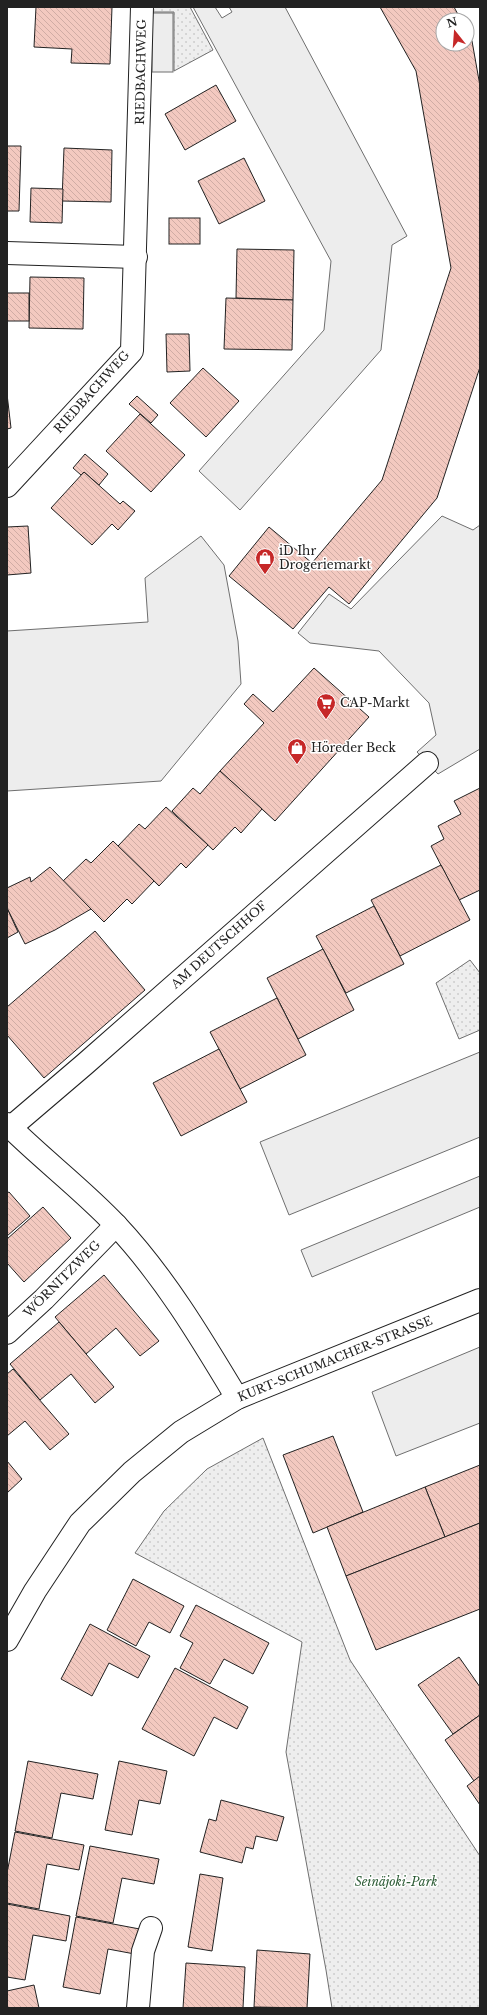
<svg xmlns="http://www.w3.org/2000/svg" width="487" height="2015" font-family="'Libre Baskerville',serif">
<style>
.green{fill:url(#green-dots);stroke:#6f6f6f}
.parking{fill:#ededed;stroke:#6f6f6f}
.building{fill:url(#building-back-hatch);stroke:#222}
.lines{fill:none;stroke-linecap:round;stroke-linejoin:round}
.minor-casing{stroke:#222;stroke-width:24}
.minor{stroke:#fff;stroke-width:22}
.labels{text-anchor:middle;stroke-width:3;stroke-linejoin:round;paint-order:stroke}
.street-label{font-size:12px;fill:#222;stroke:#fff}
.poi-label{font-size:12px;fill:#222;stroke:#fff;text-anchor:start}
.park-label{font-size:12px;font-style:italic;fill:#2f5e38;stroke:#fff}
</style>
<defs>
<pattern id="green-dots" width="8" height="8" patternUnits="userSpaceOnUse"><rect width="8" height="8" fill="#eee"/><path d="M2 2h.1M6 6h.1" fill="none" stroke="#ccc" stroke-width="1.8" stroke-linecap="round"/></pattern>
<pattern id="building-back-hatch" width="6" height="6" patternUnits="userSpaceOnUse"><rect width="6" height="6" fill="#f3c9c0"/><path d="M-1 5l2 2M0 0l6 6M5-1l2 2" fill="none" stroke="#d0aca5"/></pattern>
</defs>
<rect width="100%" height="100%" fill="#fff"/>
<!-- green -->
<g class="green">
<path d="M152,7H190L213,50L174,71V12H153Z"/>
<path d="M470,960L480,973V1030L459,1039L436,983Z"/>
<path d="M263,1438L350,1660L480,1856V2008H332L326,1970L286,1752L302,1642L135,1553L164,1511L207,1469Z"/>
</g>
<!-- parking -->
<g class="parking">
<path d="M193,7H215L222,18L232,12L229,7H285L407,236L392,245L381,350L240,510L199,471L324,330L331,261Z"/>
<rect x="152" y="13" width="21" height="59"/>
<path d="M442,516L473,530L480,525V749L438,774L417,752L436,735L429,703L379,651L310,643L298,633L329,594L351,609Z"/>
<path d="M201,536L224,565L238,641L241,684L161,781L7,791V631L148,622L145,578Z"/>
<path d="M480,1052V1137L289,1215L260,1142Z"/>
<path d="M480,1176V1207L312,1277L301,1250Z"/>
<path d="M480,1347V1423L396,1456L372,1392Z"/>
</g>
<!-- building -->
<g class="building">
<path d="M36,7H112L110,64L71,63L72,49L34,47Z"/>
<path d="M380,7H454L461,20H443V44H467V32L472,41L480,86V367L437,498L349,604L329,587L293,629L229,576L269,527L312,563L382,480L451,268L416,71Z"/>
<path d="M216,85L236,121L185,150L165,114Z"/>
<path d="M7,146H21L19,211H7Z"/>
<path d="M64,148L112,150L111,202L62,201Z"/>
<path d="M244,158L265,201L219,224L198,181Z"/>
<path d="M31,188L63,189L62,223L30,222Z"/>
<rect x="169" y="218" width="31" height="26"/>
<path d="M237,249L294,250L293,300L236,298Z"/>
<path d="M30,277L84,278L83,329L29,328Z"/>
<rect x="7" y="293" width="22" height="28"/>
<path d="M226,298L293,300L292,350L224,349Z"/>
<path d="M166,334H189L190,371L167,372Z"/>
<path d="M203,368L239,401L206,437L170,403Z"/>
<path d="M7,394L11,428L7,429Z"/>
<path d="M137,396L158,415L151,423L129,404Z"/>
<path d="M140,414L185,455L151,492L106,451Z"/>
<path d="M85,454L108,474L99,485L84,472L81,475L73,468Z"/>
<path d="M84,472L120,504L123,501L135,511L118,530L112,524L92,545L51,508Z"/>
<path d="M28,526L31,573L7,575V527Z"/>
<path d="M314,668L369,717L275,821L220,771L264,723L244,704L253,694L273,712Z"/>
<path d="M220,771L262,809L241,833L235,827L213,850L172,811L193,788L200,794Z"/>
<path d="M480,788V890L459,900L431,846L444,839L438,826L461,814L454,801Z"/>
<path d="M166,807L208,845L186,868L181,863L159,886L118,846L139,824L145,829Z"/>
<path d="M113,841L154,881L132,904L127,899L104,922L63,881L86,859L91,863Z"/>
<path d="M441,865L470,920L400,956L371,900Z"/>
<path d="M50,867L91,909L55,930L25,944L7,908V888L30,877L31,882Z"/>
<path d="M374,906L404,964L346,993L316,936Z"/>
<path d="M7,908L18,932L7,938Z"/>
<path d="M95,931L145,990L44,1078L7,1035V1007Z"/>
<path d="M323,949L354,1010L298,1039L267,978Z"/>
<path d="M277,998L306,1055L240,1089L210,1032Z"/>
<path d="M219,1049L247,1102L181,1136L153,1083Z"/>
<path d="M9,1192L30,1216L7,1236V1193Z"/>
<path d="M43,1207L71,1238L24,1282L7,1263V1239Z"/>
<path d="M104,1275L159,1341L140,1356L116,1328L86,1354L55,1317Z"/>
<path d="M59,1322L114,1387L95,1403L71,1374L40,1400L10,1364Z"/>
<path d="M13,1369L69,1434L50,1450L25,1421L7,1436V1374Z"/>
<path d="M333,1436L363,1512L313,1533L283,1455Z"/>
<path d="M7,1461L22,1479L7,1493Z"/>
<path d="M480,1465V1523L445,1537L425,1487Z"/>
<path d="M425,1487L445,1537L346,1576L327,1527Z"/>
<path d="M480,1523V1609L376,1650L346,1576Z"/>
<path d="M133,1579L184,1606L170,1633L149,1622L136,1646L107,1630Z"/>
<path d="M196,1605L269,1643L253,1674L224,1659L210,1684L180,1668L193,1643L180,1636Z"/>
<path d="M90,1624L150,1656L138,1678L109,1663L92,1696L61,1679Z"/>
<path d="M459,1657L480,1687V1715L453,1734L418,1685Z"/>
<path d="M175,1668L248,1707L237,1729L214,1717L194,1756L142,1729Z"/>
<path d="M480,1715V1776L474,1781L445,1740Z"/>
<path d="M28,1761L98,1774L93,1799L61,1793L52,1838L15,1831Z"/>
<path d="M119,1761L167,1771L160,1804L139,1800L132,1835L105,1830Z"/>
<path d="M480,1776V1805L467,1786Z"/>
<path d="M221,1800L284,1817L277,1841L256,1836L253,1849L246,1847L242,1863L200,1852L209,1819L216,1821Z"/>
<path d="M15,1832L84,1845L79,1870L47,1864L39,1909L7,1903V1873Z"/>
<path d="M90,1846L159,1859L154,1884L122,1878L113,1923L76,1916Z"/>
<path d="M200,1874L223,1878L212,1951L188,1947Z"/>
<path d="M7,1904L70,1916L66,1941L33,1935L25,1980L7,1977Z"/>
<path d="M76,1917L145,1930L140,1955L108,1949L100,1994L63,1987Z"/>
<path d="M257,1950L310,1954L307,2008L254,2007Z"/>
<path d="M186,1963L245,1967L243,2008H183Z"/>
<path d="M34,1985L39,2008H7V1991Z"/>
</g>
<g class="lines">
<defs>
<g id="minor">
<path d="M7,253L136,257"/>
<path d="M7,486L132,351L142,7"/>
<path d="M7,1124C42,1159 82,1189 116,1225C164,1276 201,1338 237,1398"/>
<path d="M10,1128L85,1064L427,763"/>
<path d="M7,1333L44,1299L116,1225"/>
<path d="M7,1640L35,1591L80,1523L132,1472L181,1432L237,1398L480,1300"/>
<path d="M138,2008L143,1951L151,1928"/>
</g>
</defs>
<!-- minor casing -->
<use href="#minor" class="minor-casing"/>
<!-- minor -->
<use href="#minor" class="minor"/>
</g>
<!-- icons -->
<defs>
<symbol id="shop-pin" viewBox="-11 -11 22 30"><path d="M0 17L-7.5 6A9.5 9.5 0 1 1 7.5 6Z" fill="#c62828" stroke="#fff"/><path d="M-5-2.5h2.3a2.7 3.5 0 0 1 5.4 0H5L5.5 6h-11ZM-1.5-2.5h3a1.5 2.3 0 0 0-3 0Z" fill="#fff"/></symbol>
<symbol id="supermarket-pin" viewBox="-11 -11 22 30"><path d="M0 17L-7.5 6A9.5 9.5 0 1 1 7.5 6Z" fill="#c62828" stroke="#fff"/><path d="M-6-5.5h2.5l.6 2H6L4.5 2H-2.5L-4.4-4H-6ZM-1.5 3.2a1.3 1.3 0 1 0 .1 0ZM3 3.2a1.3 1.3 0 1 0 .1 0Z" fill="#fff"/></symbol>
</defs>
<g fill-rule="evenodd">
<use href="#shop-pin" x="254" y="547" width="22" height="30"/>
<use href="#supermarket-pin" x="315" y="692" width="22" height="30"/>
<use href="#shop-pin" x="286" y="737" width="22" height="30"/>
</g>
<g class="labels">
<!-- street labels -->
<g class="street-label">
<text transform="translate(141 72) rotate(-89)" y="4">RIEDBACHWEG</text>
<text transform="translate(92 392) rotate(-48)" y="4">RIEDBACHWEG</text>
<text transform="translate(219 945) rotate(-42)" y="4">AM DEUTSCHHOF</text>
<text transform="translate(62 1279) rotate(-45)" y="4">WÖRNITZWEG</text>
<text transform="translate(335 1359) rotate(-22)" y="4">KURT-SCHUMACHER-STRASSE</text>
</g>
<!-- poi labels -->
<g class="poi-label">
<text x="279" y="555">iD Ihr<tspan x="279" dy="14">Drogeriemarkt</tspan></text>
<text x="340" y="707">CAP-Markt</text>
<text x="311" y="752">Höreder Beck</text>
</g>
<!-- park labels -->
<g class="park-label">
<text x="396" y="1886">Seinäjoki-Park</text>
</g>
</g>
<!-- border -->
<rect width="487" height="2015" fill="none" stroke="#222222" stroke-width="16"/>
<!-- north arrow -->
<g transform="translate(455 32) rotate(343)"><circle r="19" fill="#ffffff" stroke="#a7a7a7"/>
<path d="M0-3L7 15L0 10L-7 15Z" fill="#c62828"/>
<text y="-6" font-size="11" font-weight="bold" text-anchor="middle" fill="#222222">N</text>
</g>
</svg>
